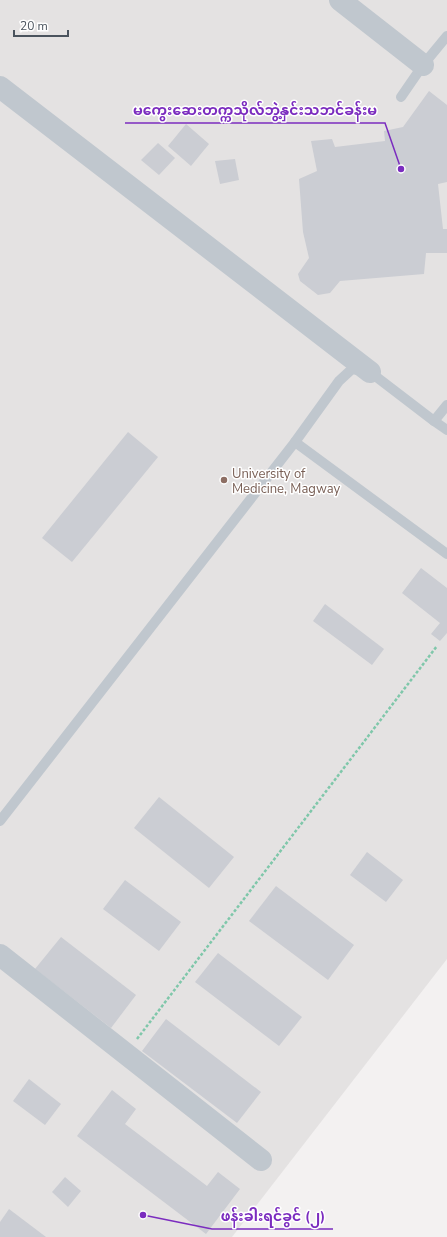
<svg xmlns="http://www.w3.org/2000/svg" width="447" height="1237" font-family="'Nunito Sans','Noto Sans Myanmar',sans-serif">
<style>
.education{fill:#e4e2e2}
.building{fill:#cbcdd3}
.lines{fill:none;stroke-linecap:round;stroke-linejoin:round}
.path{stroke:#7fc7aa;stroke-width:2.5;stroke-dasharray:3 2;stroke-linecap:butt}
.service{stroke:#c0c7ce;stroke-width:10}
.tertiary{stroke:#c0c7ce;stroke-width:22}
.education-dot{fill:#8d6e63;stroke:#fff;stroke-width:1.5}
.labels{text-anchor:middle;stroke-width:3;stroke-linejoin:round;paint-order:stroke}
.education-label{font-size:13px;fill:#785e54;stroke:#fff;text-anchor:start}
.leader{fill:none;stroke:#7b2cbf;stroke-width:1.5}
.callout-dot{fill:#7b2cbf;stroke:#fff;stroke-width:1.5}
.callout-label{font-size:14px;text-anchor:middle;font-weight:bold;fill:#7b2cbf;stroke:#fff;stroke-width:3;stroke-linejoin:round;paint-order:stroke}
</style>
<rect width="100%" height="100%" fill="#f3f1f1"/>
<!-- education -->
<path class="education" d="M0,0H447V959L232,1237H0Z"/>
<!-- building -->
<g class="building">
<path d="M429,91L447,105V182L438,184L443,229H447V253H426L424,274L340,281L330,293L318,295L300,281L298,274L309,258L303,232L299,179L317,171L311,141L332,139L335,147L385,141L384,131L403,127Z"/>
<path d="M186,124L209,144L191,166L168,146Z"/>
<path d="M158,143L175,158L159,175L141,160Z"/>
<path d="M235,159L239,180L220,184L215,161Z"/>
<path d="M128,432L158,457L72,562L42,538Z"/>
<path d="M421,568L447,588V633L440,641L431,634L440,623L402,593Z"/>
<path d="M325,604L384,649L372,665L313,621Z"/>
<path d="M159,797L234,857L209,888L134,828Z"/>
<path d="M367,852L403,880L386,902L350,875Z"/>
<path d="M125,880L181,922L159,951L103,909Z"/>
<path d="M276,886L354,945L328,980L249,921Z"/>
<path d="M61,937L136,995L111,1028L35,969Z"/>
<path d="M218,953L302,1017L279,1046L195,982Z"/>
<path d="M166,1019L261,1092L237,1123L142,1051Z"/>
<path d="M29,1079L61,1104L45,1125L13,1101Z"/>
<path d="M112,1090L136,1109L125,1124L207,1186L218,1172L240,1189L206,1234L77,1136Z"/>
<path d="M65,1177L81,1191L68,1207L52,1192Z"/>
<path d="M9,1209L46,1237H0V1222Z"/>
</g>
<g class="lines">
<!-- path -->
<path class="path" d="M137,1039L437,646"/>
<!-- service -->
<g class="service">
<path d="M401,97L423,65L447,36"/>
<path d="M434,421L447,430"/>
<path d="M295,442L447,554"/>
<path d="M0,821L295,442L339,381L352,369L370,372L434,421L447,405"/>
</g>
<!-- tertiary -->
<g class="tertiary">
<path d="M340,0L423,65"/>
<path d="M0,87L370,372"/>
<path d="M0,955L261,1160"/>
</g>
</g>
<!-- markers -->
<circle class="education-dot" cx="224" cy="480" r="4"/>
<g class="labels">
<!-- education labels -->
<g class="education-label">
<text x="232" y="478">University of<tspan x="232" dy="15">Medicine, Magway</tspan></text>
</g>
</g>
<!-- callouts -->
<path class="leader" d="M401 169L385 123H125M143 1215L212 1229H333"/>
<g class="callout-dot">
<circle cx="401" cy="169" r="4"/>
<circle cx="143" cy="1215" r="4"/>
</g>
<g class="callout-label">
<text x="255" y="115">မကွေးဆေးတက္ကသိုလ်ဘွဲ့နှင်းသဘင်ခန်းမ</text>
<text x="273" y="1221">ဖန်းခါးရင်ခွင် (၂)</text>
</g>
<!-- scale -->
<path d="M14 30v6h54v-6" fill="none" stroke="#4a535d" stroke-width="2"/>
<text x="20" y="30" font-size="12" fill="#4a535d" stroke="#ffffff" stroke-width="3" paint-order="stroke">20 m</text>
</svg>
